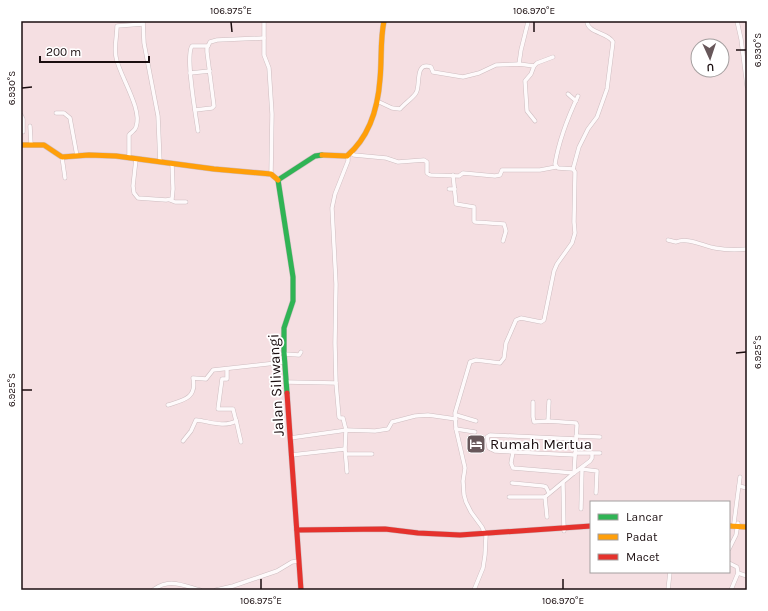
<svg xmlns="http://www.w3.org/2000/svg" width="768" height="611" font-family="Karla,sans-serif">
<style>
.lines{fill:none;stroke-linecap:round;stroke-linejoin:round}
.street-casing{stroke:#cebdc0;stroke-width:4.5}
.fast-casing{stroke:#cebdc0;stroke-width:6}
.slow-casing{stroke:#cebdc0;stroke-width:6}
.jam-casing{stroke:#cebdc0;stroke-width:6}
.street{stroke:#fefafb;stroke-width:3.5}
.fast{stroke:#30b455;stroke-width:5}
.slow{stroke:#ff9f0a;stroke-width:5}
.jam{stroke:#e5322d;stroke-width:5}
.ticks{fill:none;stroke:#1b0e10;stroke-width:1.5}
.labels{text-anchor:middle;stroke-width:3.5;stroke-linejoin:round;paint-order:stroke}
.street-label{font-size:15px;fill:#1b0e10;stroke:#fff}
.poi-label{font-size:15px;fill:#1b0e10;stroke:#fff;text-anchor:start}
.neatline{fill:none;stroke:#1b0e10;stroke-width:1.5}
.ticks-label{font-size:10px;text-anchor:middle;fill:#1b0e10}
</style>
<rect width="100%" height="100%" fill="#f5dfe2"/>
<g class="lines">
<defs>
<g id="street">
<path d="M143,21L144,43L158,116L160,162"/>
<path d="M264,21V55L269,68L272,114L271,174"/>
<path d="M737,21L741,39L747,86"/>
<path d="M519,64L521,50L528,22"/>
<path d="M190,73L210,71"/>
<path d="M568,94L576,101"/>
<path d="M377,101L392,108L400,109C405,103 412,99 416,93C421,86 414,61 431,67L433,72L463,77L479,73L496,65L519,64L534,66"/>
<path d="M195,110L212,108L214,106L207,52V48L210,42L217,40L264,38"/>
<path d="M56,113H64L70,118L77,156"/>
<path d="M21,115L23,119V132"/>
<path d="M535,121L527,111L525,81L531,74L534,66L537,63L553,57"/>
<path d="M30,126L31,144"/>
<path d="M198,131C196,116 185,56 192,46H208"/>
<path d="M351,153L354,155L386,158L398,162L424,160L427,162V173L430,175L459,176L463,173L495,176L500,175L502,170H540L556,167"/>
<path d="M62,157L65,178"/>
<path d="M129,158V135C131,132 135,131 136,127C143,109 119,75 116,57C114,47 117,36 117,26L143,24"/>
<path d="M136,159L133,186L134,193L138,198L166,200L172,199L173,189L172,163"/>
<path d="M573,169L579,147L588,129L597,117L607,89L613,42C608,32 589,34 587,22"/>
<path d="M453,175L456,204L474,207V221L475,222L504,224L506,231L503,241"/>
<path d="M449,189H455"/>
<path d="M170,200L175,202H186"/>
<path d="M668,240L676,242C688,237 703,246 715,248C726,250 737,250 747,249"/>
<path d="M284,354L299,355L301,352"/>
<path d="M286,382L336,383"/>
<path d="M533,402V417L534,422L548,421L576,423L577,425L574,473"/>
<path d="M168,405C184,400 197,398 193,378L206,379L213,370L285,362"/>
<path d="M456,415L476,421"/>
<path d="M236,420L241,442"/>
<path d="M548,421L549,401"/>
<path d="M456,429L475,432"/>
<path d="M576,436L600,437"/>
<path d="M290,438L347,430L375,431L388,429L392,422L415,416L428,415L456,419"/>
<path d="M183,441L191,431L196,420C208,421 224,428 236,421L233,409H218L222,379H227V369"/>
<path d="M345,449L346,430L343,418H340L339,417L336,383L335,343L336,284L332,208L335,194L348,161V155"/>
<path d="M513,452L511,463L513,468L574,473"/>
<path d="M575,453H600"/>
<path d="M346,454H372"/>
<path d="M291,455L345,449L347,472"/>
<path d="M575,455L495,451L489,448L487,437L490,435L576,439"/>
<path d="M581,469L597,471L596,493"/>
<path d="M512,483L543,486L546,487L549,493"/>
<path d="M563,483L564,531"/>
<path d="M739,486L747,488"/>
<path d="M509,497H545"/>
<path d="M545,497L574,473L590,461L592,458V453"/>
<path d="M545,497L547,517"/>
<path d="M581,509L582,469"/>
<path d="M734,523L740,477"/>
<path d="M729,549L736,535L738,523"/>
<path d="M729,563L737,567L738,573L747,576"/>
<path d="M153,590C170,578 182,585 200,590"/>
<path d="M216,590L233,586L277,571L292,562L299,561"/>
<path d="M474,590L483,568L485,555L486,536L482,527L471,512L466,502L464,495L463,481L465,468L456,429L455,413L470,362L476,360L500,363L504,358L506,343L516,320L521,318L541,322L544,320L554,271L557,264L572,243L575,233L574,222L575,172L573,169L558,168L555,164C559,140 568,117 578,96"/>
<path d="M668,590L670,572"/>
<path d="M731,590L738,573"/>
</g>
<path id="fast" d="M287,393L284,352V328L293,301V277L278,180L315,156L322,155"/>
<g id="slow">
<path d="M21,145H44L62,157L89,155L116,156L214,169L271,174L278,180"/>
<path d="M322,155L347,156C369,137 378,108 380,79C382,59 380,40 384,21"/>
<path d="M729,526L747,527"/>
</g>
<g id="jam">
<path d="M287,393L301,590"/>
<path d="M297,530L385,529L418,533L460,535L591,526"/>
</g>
</defs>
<!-- street casing -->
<use href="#street" class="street-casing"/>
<!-- fast casing -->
<use href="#fast" class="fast-casing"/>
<!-- slow casing -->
<use href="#slow" class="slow-casing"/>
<!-- jam casing -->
<use href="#jam" class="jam-casing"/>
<!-- street -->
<use href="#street" class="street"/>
<!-- fast -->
<use href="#fast" class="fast"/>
<!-- slow -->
<use href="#slow" class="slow"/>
<!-- jam -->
<use href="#jam" class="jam"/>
</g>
<!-- ticks -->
<path class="ticks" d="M231,22L232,32M534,22V32M736,50H746M22,88L32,87M736,353L746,352M22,390H32M261,579V589M563,579V589"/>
<!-- icons -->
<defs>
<symbol id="hotel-square" viewBox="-11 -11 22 22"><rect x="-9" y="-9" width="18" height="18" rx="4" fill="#67575a" stroke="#fff"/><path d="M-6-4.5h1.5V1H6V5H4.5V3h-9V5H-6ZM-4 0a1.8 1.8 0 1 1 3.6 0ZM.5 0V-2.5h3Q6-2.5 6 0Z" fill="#fff"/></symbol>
</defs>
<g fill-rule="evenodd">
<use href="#hotel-square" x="465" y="433" width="22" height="22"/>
</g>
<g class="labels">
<!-- street labels -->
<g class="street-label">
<text transform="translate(276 385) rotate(-93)" y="5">Jalan Siliwangi</text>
</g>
<!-- poi labels -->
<g class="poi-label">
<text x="490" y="449">Rumah Mertua</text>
</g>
</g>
<!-- border -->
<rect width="768" height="611" fill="none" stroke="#ffffff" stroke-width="44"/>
<!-- legend -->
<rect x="590" y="501" width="140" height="72" fill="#ffffff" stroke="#a49f9f"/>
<rect x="598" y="514" width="20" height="6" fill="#30b455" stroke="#a49f9f"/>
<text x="626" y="521" font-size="12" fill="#1b0e10">Lancar</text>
<rect x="598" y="534" width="20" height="6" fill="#ff9f0a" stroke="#a49f9f"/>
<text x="626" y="541" font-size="12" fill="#1b0e10">Padat</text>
<rect x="598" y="554" width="20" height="6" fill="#e5322d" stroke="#a49f9f"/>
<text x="626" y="561" font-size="12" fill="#1b0e10">Macet</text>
<!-- north arrow -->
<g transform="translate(710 58) rotate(177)"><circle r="19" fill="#ffffff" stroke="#a49f9f"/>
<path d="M0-3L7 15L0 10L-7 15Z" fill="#67575a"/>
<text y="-6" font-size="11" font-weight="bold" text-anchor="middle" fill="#1b0e10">U</text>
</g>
<!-- scale -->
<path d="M40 56v6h109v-6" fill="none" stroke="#1b0e10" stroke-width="2"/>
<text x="46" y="56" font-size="12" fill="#1b0e10" stroke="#ffffff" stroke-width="3" paint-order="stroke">200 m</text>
<rect x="22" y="22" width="724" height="567" class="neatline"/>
<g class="ticks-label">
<text x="231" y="14">106.975°E</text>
<text x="534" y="14">106.970°E</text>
<text transform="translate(757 50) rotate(-90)" y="4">6.930°S</text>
<text transform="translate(11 88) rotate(-90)" y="4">6.930°S</text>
<text transform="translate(757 352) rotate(-90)" y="4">6.925°S</text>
<text transform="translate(11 390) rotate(-90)" y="4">6.925°S</text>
<text x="261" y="604">106.975°E</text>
<text x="563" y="604">106.970°E</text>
</g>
</svg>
